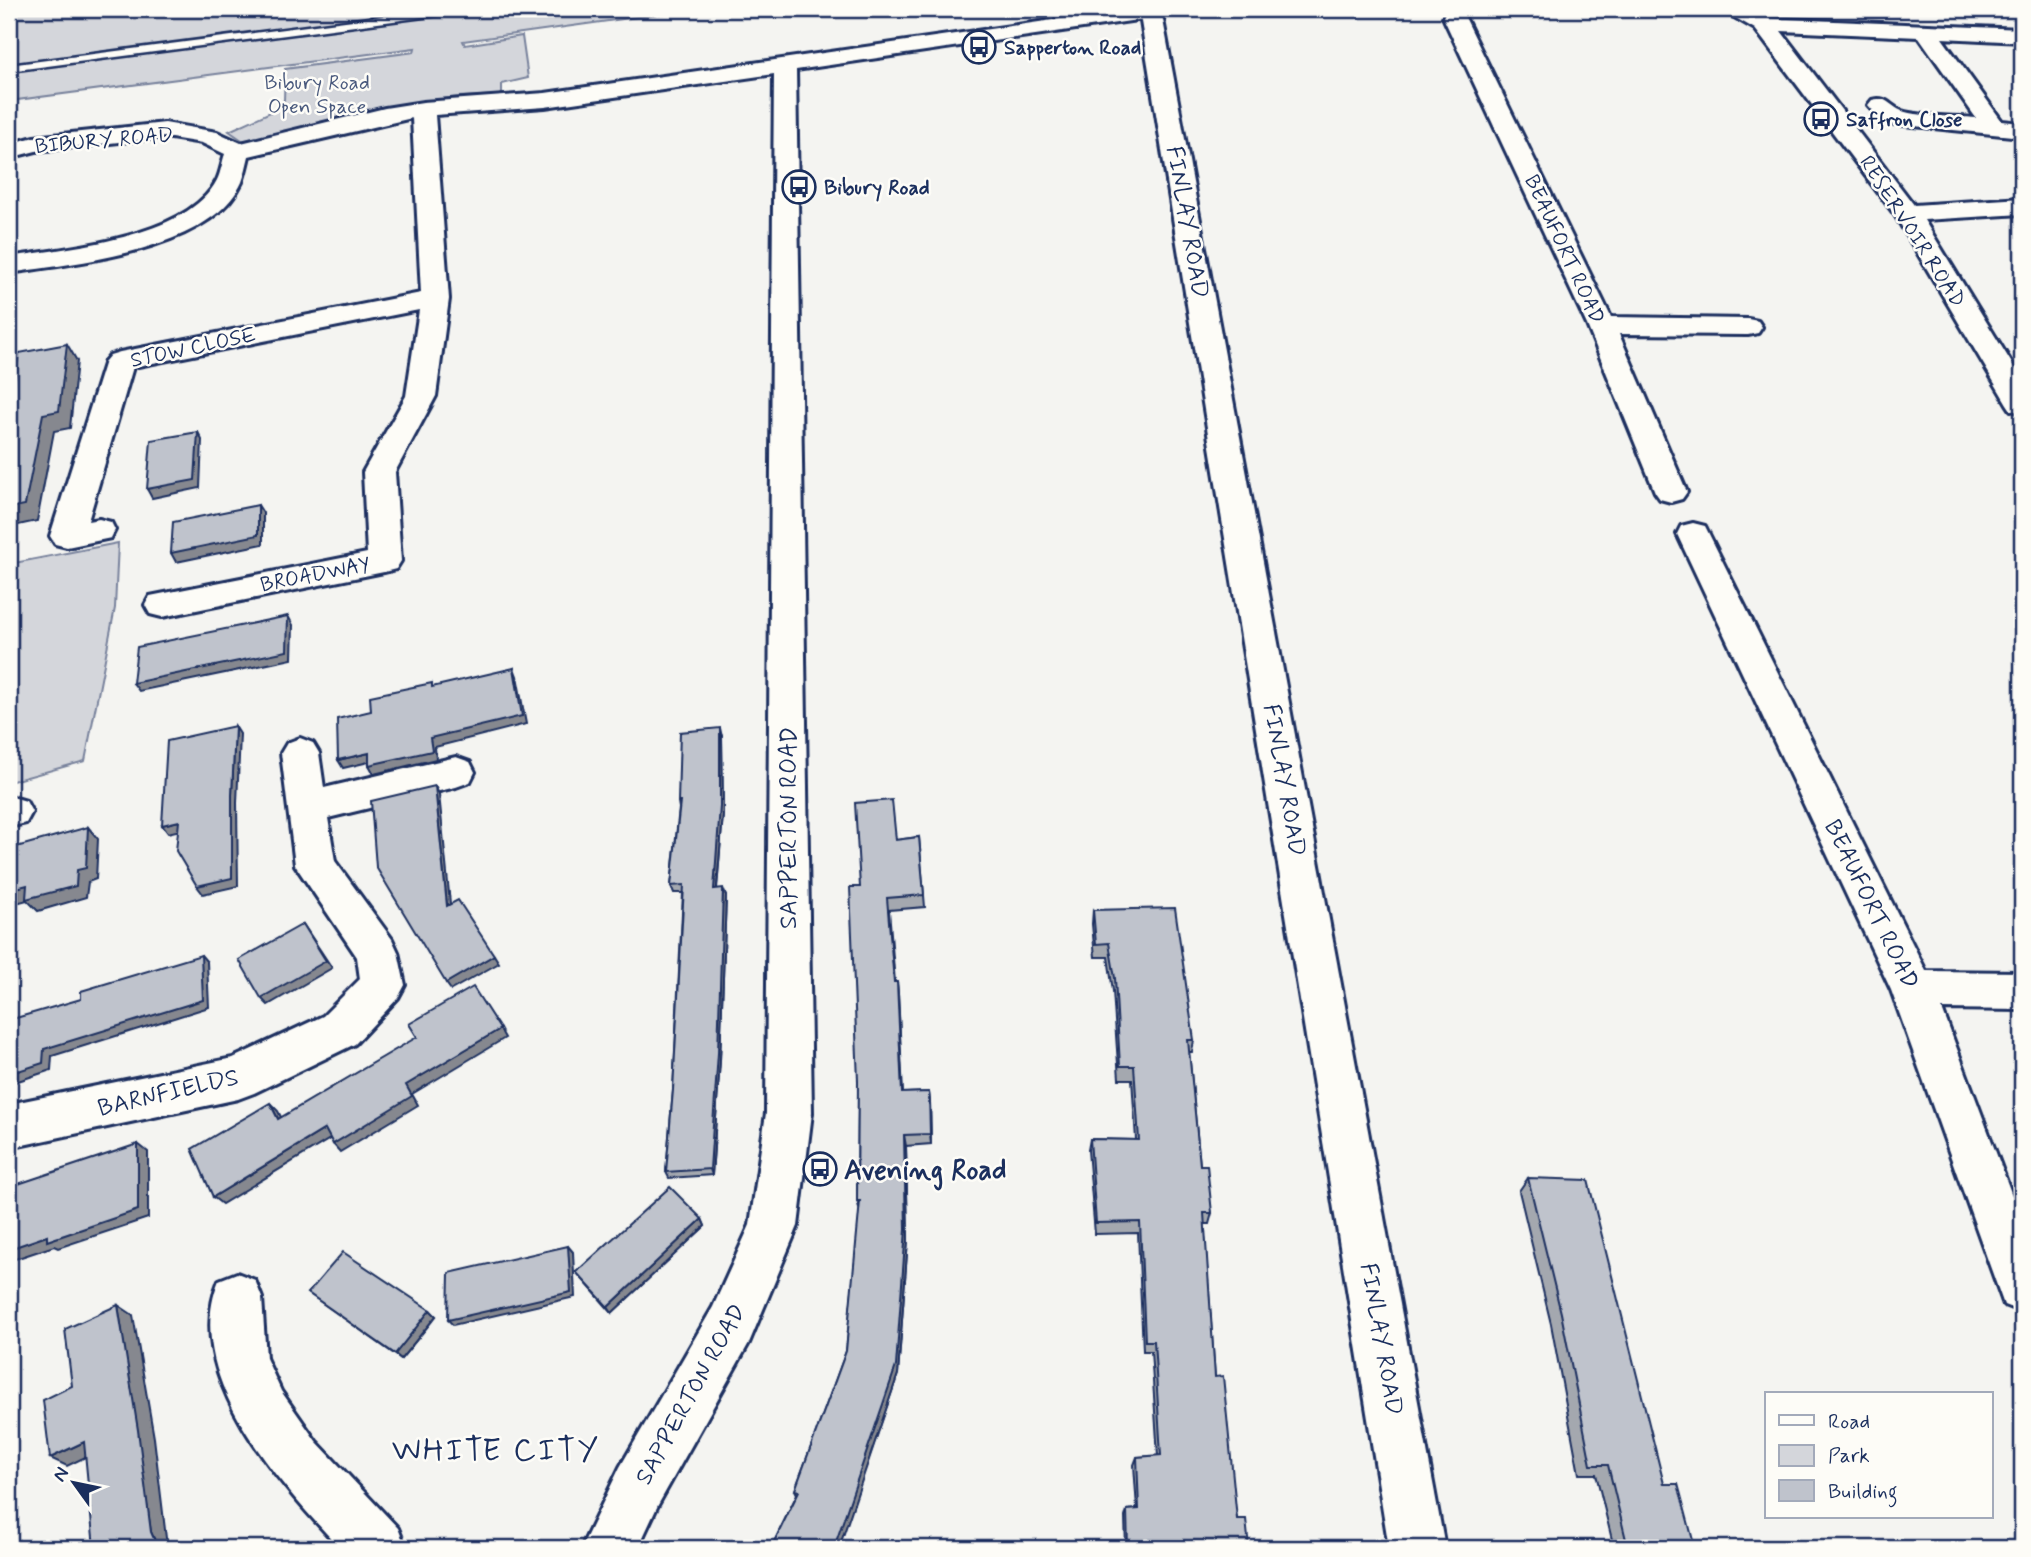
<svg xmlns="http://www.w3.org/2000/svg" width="2031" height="1557" font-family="Mynerve,sans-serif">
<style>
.green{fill:#d4d6db;stroke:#78829c;stroke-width:2}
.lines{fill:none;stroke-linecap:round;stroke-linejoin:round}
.service-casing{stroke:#1b2f5e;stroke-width:5}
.minor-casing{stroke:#1b2f5e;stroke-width:6}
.trunk-casing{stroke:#1b2f5e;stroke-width:6}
.service{fill:#fdfcf7;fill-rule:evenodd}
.minor{fill:#fdfcf7;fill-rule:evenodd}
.trunk{fill:#fdfcf7;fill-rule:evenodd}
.wall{fill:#a4a8af;stroke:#1b2f5e;stroke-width:2}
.shaded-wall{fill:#86888f;stroke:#1b2f5e;stroke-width:2}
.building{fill:#bfc3cc;stroke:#1b2f5e;stroke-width:2}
.labels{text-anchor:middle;stroke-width:5;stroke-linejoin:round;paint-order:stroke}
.far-poi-label{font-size:21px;font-weight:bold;fill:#1b2f5e;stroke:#fdfcf7;text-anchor:start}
.far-park-label{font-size:21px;fill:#49597d;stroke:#fdfcf7}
.far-street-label{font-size:21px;fill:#1b2f5e;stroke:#fdfcf7}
.street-label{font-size:24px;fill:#1b2f5e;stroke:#fdfcf7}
.near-poi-label{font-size:28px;font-weight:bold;fill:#1b2f5e;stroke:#fdfcf7;text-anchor:start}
.near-neighbourhood-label{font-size:32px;letter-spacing:2px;fill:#1b2f5e;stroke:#fdfcf7}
</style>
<rect width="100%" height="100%" fill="#f4f4f1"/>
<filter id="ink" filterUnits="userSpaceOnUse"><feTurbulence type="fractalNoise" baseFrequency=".0143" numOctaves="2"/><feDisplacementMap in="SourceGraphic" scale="14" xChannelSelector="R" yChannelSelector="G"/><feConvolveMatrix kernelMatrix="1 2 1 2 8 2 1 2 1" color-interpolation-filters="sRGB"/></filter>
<g filter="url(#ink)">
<!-- green -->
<g class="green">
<path d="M9,9H695L463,41L465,45L522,36L528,78L502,84V95L458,97L388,107L251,141L242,140L229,131L275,110L284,100L285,69L414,52L415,48L9,101Z"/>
<path d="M118,543L115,608L85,761L9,782V564Z"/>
</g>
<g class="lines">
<defs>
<path id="service" d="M414,9H467L462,12L9,71V65L414,12Z"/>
<g id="minor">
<path d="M1129,9H1159L1162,12L1159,17L1151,18L796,70L812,1113L798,1226L749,1343L658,1505L638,1548H581L620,1467L713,1307L750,1225L766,1113L774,74L545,107L435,115L449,299L436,396L395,472L401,561L396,569L384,572L162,617L150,614L145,605L150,596L367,553L363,472L406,396L419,310L133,367L88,521L99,519L111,522L115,530L111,538L67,547L55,544L50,536L105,361L110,355L120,352L421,293L412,118L249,156C247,164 245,174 242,182C211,251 75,263 9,273V257C66,248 188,238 217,180C221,172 222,162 225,154L202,143L165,137L36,151L9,158V144L34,137L165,123L217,132L241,143L385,108L423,102L545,93Z"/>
<path d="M1447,9H1468L1465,17L1611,317L1748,319L1758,321L1762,327L1758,333L1748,335L1619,334L1687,492L1682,499L1671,502L1660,499L1655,492L1587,325L1443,17Z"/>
<path d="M1723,9H1750L1767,18L2022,29V42L1942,38L2002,121L2022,123V137L1894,124C1883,121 1875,114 1868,105L1872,100C1888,96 1889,106 1902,111C1919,117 1957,116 1976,118L1919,37L1781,31L1914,205L2022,198V214L1924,220L2022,380V413L2011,410L2007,404L1895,215L1755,29L1727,13Z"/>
<path d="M1693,523L1705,526L1709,534L1926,971L2022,972V1010L1942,1009L2022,1222V1312L2004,1305L1891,990L1677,534L1681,526Z"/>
<path d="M300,738L313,743L319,753L324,788L456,757L470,762L475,772L470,782L456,787L328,818L335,861L392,939L398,952L405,985L398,998L355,1044L254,1093L238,1099L9,1148V1104L233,1058L323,1016L360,979L357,957L295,865L281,753L287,743Z"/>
<path d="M9,796L26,801L32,812L26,823L9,827Z"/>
<path d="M237,1273L255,1280L262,1298L266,1358L281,1391L316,1441L398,1528L406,1548H340C280,1484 180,1375 219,1280Z"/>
</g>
<path id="trunk" d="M1139,9H1161L1445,1548H1389Z"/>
</defs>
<!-- service casing -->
<use href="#service" class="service-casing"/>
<!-- minor casing -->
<use href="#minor" class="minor-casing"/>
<!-- trunk casing -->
<use href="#trunk" class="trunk-casing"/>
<!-- service -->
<use href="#service" class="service"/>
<!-- minor -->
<use href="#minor" class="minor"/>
<!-- trunk -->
<use href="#trunk" class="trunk"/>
</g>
<!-- wall -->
<g class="wall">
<path d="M722,737L723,814L717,889L726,896L720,1060L712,1175L669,1178L666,1172L673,1090L683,893H674L671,886L679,808L678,802Z"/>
<path d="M919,837L925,907L889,910L895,982H897L898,994L903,1093L929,1092L930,1102L931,1144L906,1146L908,1239L898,1374L838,1548H771L797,1494L795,1490L846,1351L860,1211L857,1201L860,887L896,840Z"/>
<path d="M1093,910L1194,1040L1192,1052H1189L1200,1165L1212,1213L1209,1224H1204L1215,1377L1237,1519L1249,1548H1126L1125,1517L1127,1510L1137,1509L1134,1465L1137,1457L1158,1456L1151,1351H1143L1138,1233L1095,1234L1088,1150L1090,1139L1136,1140L1132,1079H1119L1113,991L1108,957H1095L1092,924Z"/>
<path d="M1528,1178L1664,1484L1695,1548H1614L1596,1474H1579L1551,1324L1519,1191Z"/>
<path d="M702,1219L705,1226L612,1313L576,1272Z"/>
<path d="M308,1293L430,1310L436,1316L401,1359Z"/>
</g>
<!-- shaded-wall -->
<g class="shaded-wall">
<path d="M67,344L77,361L70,428L54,431L37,521L9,527V508Z"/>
<path d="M198,432L202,440L200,488L152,498L147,489Z"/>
<path d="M258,505L263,513V544L176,562L171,553Z"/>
<path d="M288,616L293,625L292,659L139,691L133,683Z"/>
<path d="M514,668L517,676L526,724L435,747L436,759L374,774L369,765L430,738Z"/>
<path d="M235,726L240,734L237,803L238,886L203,894L197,886L232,795Z"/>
<path d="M720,728L722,737L723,814L716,897L714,889Z"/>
<path d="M369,753L373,761L343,768L338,760Z"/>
<path d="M435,786L439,794L451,913L447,906Z"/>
<path d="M179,821L185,829L168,833L162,825Z"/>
<path d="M88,827L98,839L96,879L88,882L86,897L38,911L27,900L9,905V890L77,870Z"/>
<path d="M723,888L726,896L720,1060L712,1175L710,1169Z"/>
<path d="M303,924L332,968L268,1005L261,998Z"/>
<path d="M201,955L207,962L209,1007L52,1056L51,1070L9,1084V1074L44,1049Z"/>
<path d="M494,955L499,963L451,990L446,983Z"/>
<path d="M897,982L898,994L903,1104L902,1093Z"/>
<path d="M500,1029L505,1038L412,1094L418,1105L340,1152L333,1144L406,1085Z"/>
<path d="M929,1092L930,1102L931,1144L930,1134Z"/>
<path d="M270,1103L278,1111L286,1127L278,1119Z"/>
<path d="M325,1129L333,1137L222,1204L213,1197Z"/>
<path d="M904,1135L906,1146L908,1239L898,1374L840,1545L838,1548H833Z"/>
<path d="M138,1144L148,1152V1218L58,1248L54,1246L9,1261V1249Z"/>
<path d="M702,1219L705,1226L612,1313L608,1307Z"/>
<path d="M568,1246L573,1252L575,1297L453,1325L448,1320Z"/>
<path d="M118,1305L133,1315L154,1438L166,1538L171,1548H158L151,1532Z"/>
<path d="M430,1310L436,1316L401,1359L395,1354Z"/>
<path d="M84,1442L100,1450L67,1466L50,1458Z"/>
</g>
<!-- building -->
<g class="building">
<path d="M67,344L59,411L43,414L25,505L9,508V417L19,353Z"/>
<path d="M198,432L195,480L147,489L151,440Z"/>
<path d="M258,505V535L171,553L173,522Z"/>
<path d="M288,616L287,651L133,683L137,647Z"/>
<path d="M514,668L522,716L430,738L432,751L369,765V753L338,760L337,719L371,711L370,696L432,683V687Z"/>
<path d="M235,726L232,795V878L197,886L176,851L179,821L162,825L167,741Z"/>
<path d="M720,728V806L714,889L723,888L718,1053L710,1169L666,1172L673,1090L684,885L671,886L680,802H678L680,732Z"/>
<path d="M435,786L447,906L458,900L494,955L446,983L376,867L371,801Z"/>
<path d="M892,800L896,840L919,837L924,895L887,898L894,982H897L902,1093L929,1092L930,1134L904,1135L906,1229L896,1366L837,1539L833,1548H771L799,1491L795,1490L846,1351L860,1201H857L858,1081L850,887H860L855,803Z"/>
<path d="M88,827L86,868L77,870L76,886L26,899L27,885L9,890V849Z"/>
<path d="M1175,908L1194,1040H1188L1200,1165H1207L1212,1213H1204L1215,1377L1223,1376L1237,1519H1246L1249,1548H1128L1127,1510L1139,1509L1137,1457L1161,1455L1154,1341H1145L1140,1222L1096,1223L1090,1139L1139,1140L1134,1066H1120L1115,978L1109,943L1096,944L1093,910Z"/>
<path d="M303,924L326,961L261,998L239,960Z"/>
<path d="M201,955L203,1000L44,1049L43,1063L9,1074V1020L81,999V991Z"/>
<path d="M473,987L500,1029L406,1085L412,1096L333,1144L325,1129L213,1197L192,1149L270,1103L278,1119L417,1037L409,1024Z"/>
<path d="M138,1144V1210L47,1241V1236L9,1249V1187Z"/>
<path d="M1528,1178L1588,1180L1664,1484H1678L1695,1548H1628L1608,1465H1591L1561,1313Z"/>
<path d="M670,1187L702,1219L608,1307L576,1272Z"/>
<path d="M568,1246L571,1292L448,1320L449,1273Z"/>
<path d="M343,1252L430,1310L395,1354L308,1293Z"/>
<path d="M118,1305L138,1430L151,1532L158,1548H94L84,1442L50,1458L43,1400L72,1386L65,1329Z"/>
</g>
</g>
<!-- icons -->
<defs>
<symbol id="bus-ring" viewBox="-11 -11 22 22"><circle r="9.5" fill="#fdfcf7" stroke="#1b2f5e" stroke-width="1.5"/><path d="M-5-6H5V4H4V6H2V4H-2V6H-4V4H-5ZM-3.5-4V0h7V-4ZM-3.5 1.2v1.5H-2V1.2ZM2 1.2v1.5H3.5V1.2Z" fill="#1b2f5e"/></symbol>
</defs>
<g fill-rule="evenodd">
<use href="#bus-ring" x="960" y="28" width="38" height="38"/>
<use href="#bus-ring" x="1802" y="100" width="38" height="38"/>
<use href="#bus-ring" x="780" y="168" width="38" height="38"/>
<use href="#bus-ring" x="801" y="1150" width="38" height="38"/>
</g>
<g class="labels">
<!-- far-poi labels -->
<g class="far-poi-label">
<text x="1004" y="54">Sapperton Road</text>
<text x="1846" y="126">Saffron Close</text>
<text x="824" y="194">Bibury Road</text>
</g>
<!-- far-park labels -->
<g class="far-park-label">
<text x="317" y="89">Bibury Road<tspan x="317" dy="24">Open Space</tspan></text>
</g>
<!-- far-street labels -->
<g class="far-street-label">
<text transform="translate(104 140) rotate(-5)" y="7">BIBURY ROAD</text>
<text transform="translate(1913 231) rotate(57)" y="7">RESERVOIR ROAD</text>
<text transform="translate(1565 249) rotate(65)" y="7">BEAUFORT ROAD</text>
<text transform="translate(193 347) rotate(-12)" y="7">STOW CLOSE</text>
<text transform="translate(315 574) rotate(-11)" y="7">BROADWAY</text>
</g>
<!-- street labels -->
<g class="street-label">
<text transform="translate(1188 222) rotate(80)" y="8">FINLAY ROAD</text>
<text transform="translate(1285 780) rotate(80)" y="8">FINLAY ROAD</text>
<text transform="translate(788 828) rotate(-90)" y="8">SAPPERTON ROAD</text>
<text transform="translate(1872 904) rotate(64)" y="8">BEAUFORT ROAD</text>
<text transform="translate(168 1092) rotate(-13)" y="8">BARNFIELDS</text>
<text transform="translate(1382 1339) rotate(80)" y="8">FINLAY ROAD</text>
<text transform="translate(690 1394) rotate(-61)" y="8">SAPPERTON ROAD</text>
</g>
<!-- near-poi labels -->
<g class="near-poi-label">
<text x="844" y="1179">Avening Road</text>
</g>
<!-- near-neighbourhood labels -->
<g class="near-neighbourhood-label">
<text x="496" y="1460">WHITE CITY</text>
</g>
</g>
<!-- margin -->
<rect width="2031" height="1557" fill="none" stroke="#fdfcf7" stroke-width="35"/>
<rect x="18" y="18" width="1996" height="1522" fill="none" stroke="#1b2f5e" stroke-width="2.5" filter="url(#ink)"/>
<!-- legend -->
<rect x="1765" y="1392" width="228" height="126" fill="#fdfcf7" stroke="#a3aaba" stroke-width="2"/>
<rect x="1779" y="1415" width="35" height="10" fill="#fdfcf7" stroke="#a3aaba" stroke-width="2"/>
<text x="1828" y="1428" font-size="21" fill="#1b2f5e">Road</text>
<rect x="1779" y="1445" width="35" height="21" fill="#d4d6db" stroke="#a3aaba" stroke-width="2"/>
<text x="1828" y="1462" font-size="21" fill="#1b2f5e">Park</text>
<rect x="1779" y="1480" width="35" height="21" fill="#bfc3cc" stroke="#a3aaba" stroke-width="2"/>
<text x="1828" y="1498" font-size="21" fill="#1b2f5e">Building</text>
<!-- north arrow -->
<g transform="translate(74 1483) rotate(303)" stroke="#fdfcf7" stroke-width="5" paint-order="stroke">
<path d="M0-5L12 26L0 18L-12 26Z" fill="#1b2f5e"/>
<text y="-10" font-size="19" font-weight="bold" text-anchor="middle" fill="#1b2f5e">N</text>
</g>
</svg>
